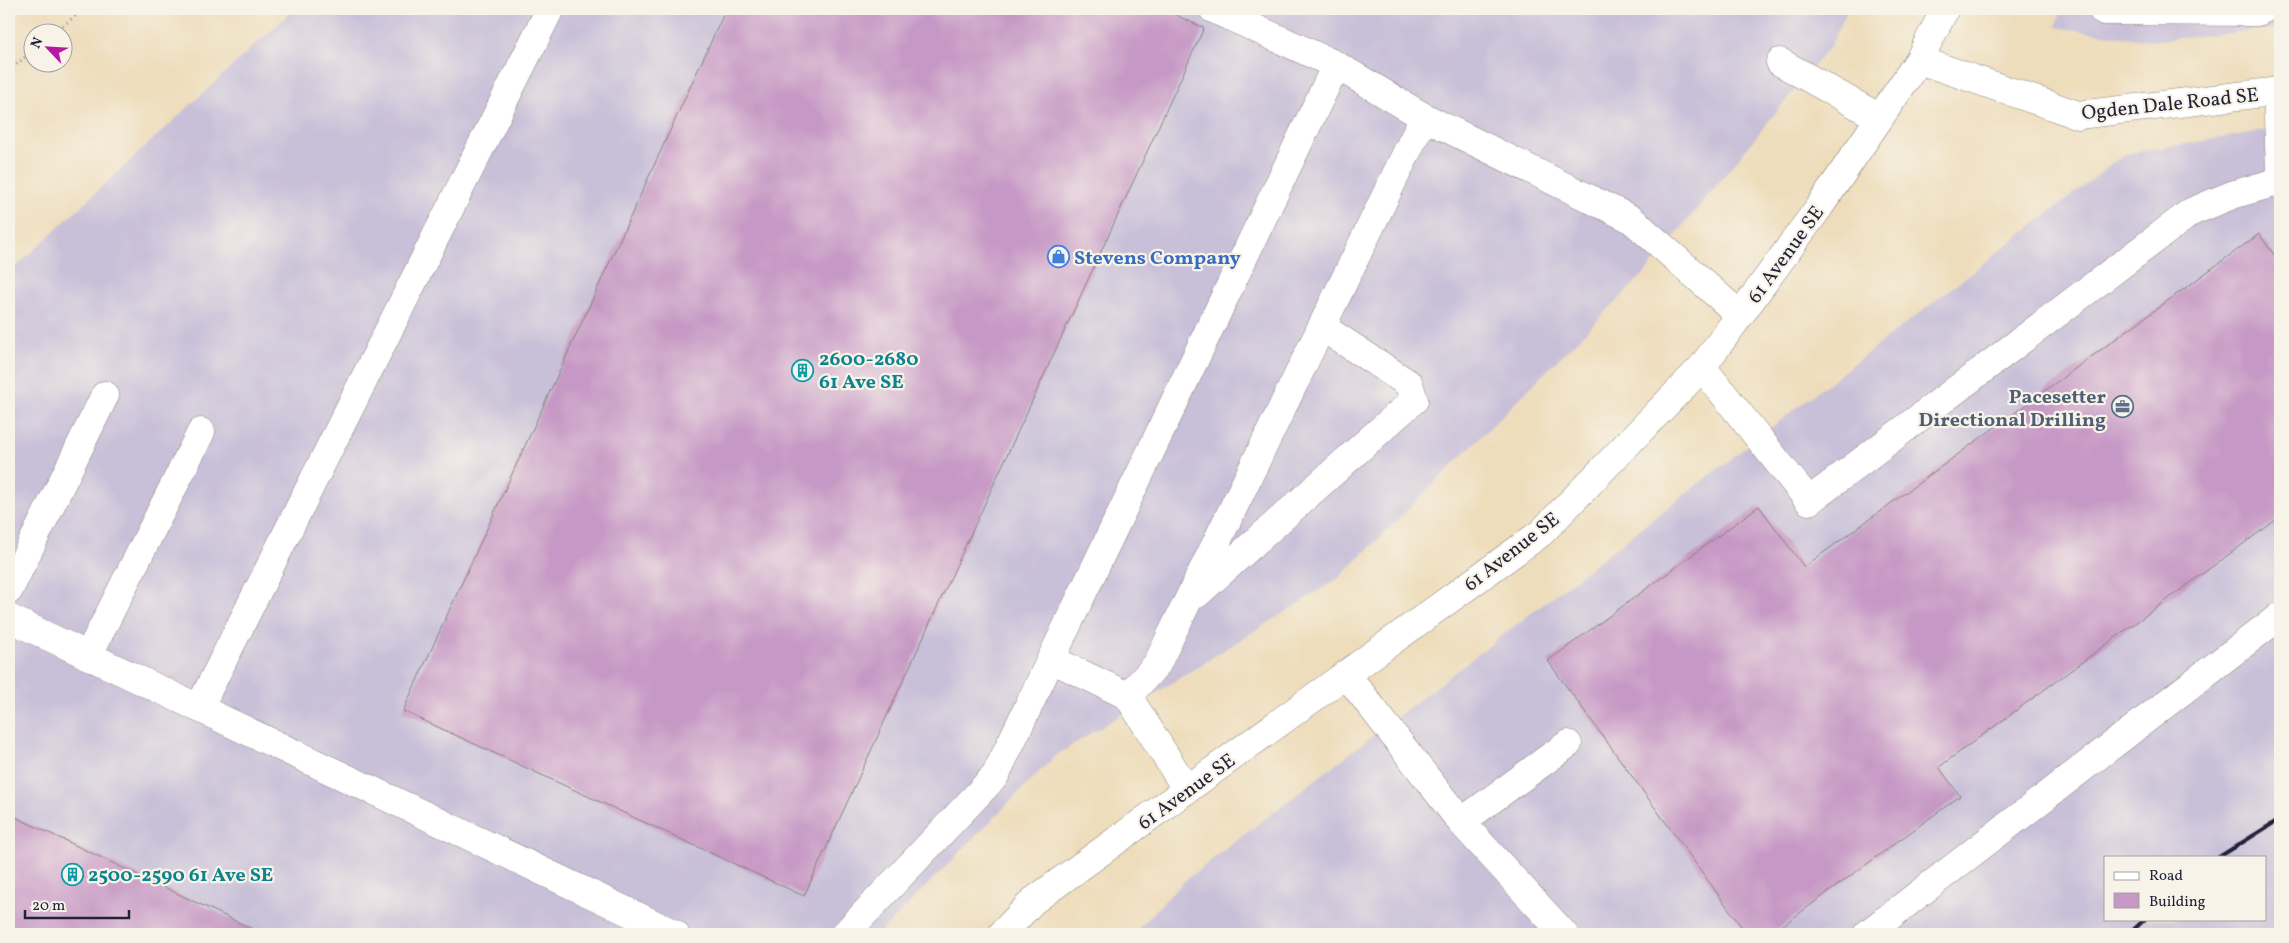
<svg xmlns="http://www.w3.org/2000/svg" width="2289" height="943" font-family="Vollkorn,serif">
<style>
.industrial{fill:#c8bfd8;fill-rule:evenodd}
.building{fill:#c698c5}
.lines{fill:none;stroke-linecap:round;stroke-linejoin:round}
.minor-casing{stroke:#88807b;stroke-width:29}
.path{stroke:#88807b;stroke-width:3;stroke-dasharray:1 4;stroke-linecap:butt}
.minor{stroke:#fff;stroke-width:28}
.rail{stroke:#22223b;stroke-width:4}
.labels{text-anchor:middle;stroke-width:4.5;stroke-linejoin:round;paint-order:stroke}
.street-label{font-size:20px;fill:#22223b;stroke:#f7f3e8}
.shop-label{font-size:20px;font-weight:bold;fill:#366cbe;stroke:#f7f3e8;text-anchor:start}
.culture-label{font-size:20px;font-weight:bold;fill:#0d838f;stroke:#f7f3e8;text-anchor:start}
.service-label{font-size:20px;font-weight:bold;fill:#4e5e75;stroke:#f7f3e8;text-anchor:end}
</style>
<rect width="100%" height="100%" fill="#f7f3e8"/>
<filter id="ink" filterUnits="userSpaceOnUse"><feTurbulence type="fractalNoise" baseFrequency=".02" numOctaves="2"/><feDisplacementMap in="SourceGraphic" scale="10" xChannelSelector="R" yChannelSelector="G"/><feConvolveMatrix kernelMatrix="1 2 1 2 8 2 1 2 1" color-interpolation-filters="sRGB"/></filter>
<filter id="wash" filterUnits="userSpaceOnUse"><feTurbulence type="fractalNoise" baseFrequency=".0096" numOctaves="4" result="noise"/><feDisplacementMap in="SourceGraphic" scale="20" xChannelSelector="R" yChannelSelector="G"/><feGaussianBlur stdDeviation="1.12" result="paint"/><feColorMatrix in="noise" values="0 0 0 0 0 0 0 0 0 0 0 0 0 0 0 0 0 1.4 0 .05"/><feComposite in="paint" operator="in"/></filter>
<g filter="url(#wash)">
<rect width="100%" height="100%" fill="#edb"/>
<!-- industrial -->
<g class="industrial">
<path d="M294,9H1848L1831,45L1644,274L1339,578L1054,757L879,934H9V273Z"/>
<path d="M2062,9H2280V28L2150,41L2056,27Z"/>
<path d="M2280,128V934H1133L1182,883L2125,154ZM2105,857H2265V919H2105Z"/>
</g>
<g id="blocks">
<!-- building -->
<g class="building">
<path d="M726,9H1163L1204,28L804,896L403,711Z"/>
<path d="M2259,234L2280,263V517L1939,767L1960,796L1771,934H1747L1548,661L1759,506L1804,567Z"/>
<path d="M9,814L263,934H9Z"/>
</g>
</g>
</g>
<g filter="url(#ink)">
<use href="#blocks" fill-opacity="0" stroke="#88807b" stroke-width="1"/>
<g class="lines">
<defs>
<g id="minor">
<path d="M2104,9L2103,11L2258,12L2264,9"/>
<path d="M1919,60L2078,115L2280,91"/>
<path d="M1780,62L1880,118"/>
<path d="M1336,65L1424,117"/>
<path d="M2277,92L2280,170"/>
<path d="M1702,367L1809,501L2191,212L2232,195L2280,181"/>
<path d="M9,590L105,395"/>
<path d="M1197,594L1414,400L1409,384L1322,327"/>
<path d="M9,618L675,934"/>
<path d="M88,656L201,432"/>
<path d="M1051,659L1128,696L1187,790"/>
<path d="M1346,674L1461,822L1564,934"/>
<path d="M1128,696L1157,664L1424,117L1631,219L1740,315"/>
<path d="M199,708L550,9"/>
<path d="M1461,822L1568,744"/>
<path d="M845,934L995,776L1336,65L1213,9"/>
<path d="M1002,934L1033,901L1541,533L1702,367L1820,206L1919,60L1945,9"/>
<path d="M1867,934L2280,616"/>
</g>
</defs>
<!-- minor casing -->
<use href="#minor" class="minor-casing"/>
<!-- path -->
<g class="path">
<path d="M55,32L84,9"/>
<path d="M9,71L32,51"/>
</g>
<!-- minor -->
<use href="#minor" class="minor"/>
<!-- rail -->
<g class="rail">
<path d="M2219,857L2280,819"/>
<path d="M2129,934L2145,919"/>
</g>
</g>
</g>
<!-- icons -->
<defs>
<symbol id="shop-ring" viewBox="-11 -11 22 22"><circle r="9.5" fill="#f7f3e8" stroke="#3f7fe0" stroke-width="1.5"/><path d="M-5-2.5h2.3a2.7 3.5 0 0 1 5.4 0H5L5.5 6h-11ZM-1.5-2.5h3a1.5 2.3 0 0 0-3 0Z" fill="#3f7fe0"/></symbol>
<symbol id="building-ring" viewBox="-11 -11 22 22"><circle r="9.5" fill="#f7f3e8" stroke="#0f9aa8" stroke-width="1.5"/><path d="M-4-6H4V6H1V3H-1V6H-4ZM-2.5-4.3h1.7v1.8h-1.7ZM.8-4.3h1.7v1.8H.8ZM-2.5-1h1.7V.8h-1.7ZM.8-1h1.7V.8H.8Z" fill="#0f9aa8"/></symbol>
<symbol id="office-ring" viewBox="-11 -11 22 22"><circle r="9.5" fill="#f7f3e8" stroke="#5c6f8a" stroke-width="1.5"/><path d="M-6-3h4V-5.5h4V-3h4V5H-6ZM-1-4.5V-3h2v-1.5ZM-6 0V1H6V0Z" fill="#5c6f8a"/></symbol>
</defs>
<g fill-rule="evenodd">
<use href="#shop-ring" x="1046" y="244" width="25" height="25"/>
<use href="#building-ring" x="790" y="358" width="25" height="25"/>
<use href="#office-ring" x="2110" y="394" width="25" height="25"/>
<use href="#building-ring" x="60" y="862" width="25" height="25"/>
</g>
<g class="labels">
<!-- street labels -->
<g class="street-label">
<text transform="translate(2170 103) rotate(-6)" y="7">Ogden Dale Road SE</text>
<text transform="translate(1785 254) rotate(-54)" y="7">61 Avenue SE</text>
<text transform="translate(1511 551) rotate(-38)" y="7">61 Avenue SE</text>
<text transform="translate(1186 791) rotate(-36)" y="7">61 Avenue SE</text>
</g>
<!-- shop labels -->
<g class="shop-label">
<text x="1074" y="264">Stevens Company</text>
</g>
<!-- culture labels -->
<g class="culture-label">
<text x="819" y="365">2600-2680<tspan x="819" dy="23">61 Ave SE</tspan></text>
<text x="88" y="881">2500-2590 61 Ave SE</text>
</g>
<!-- service labels -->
<g class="service-label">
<text x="2106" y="403">Pacesetter<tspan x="2106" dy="23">Directional Drilling</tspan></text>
</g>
</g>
<!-- margin -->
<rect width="2289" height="943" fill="none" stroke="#f7f3e8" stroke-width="30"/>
<!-- legend -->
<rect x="2104" y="856" width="162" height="65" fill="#f7f3e8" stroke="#a29fa3"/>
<rect x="2114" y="872" width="25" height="8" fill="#ffffff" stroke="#a29fa3"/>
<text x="2149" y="880" font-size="15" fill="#22223b">Road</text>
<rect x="2114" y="893" width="25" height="15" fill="#c698c5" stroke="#a29fa3"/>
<text x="2149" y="906" font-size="15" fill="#22223b">Building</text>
<!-- north arrow -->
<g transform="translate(48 48) rotate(295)"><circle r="24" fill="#f7f3e8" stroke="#a29fa3"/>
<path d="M0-4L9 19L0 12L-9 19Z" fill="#b5179e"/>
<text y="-8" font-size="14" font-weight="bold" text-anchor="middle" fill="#22223b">N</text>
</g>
<!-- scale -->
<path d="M25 910v8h104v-8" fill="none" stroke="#22223b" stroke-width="2.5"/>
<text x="32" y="910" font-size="15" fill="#22223b" stroke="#f7f3e8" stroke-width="4" paint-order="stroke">20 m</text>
</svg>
